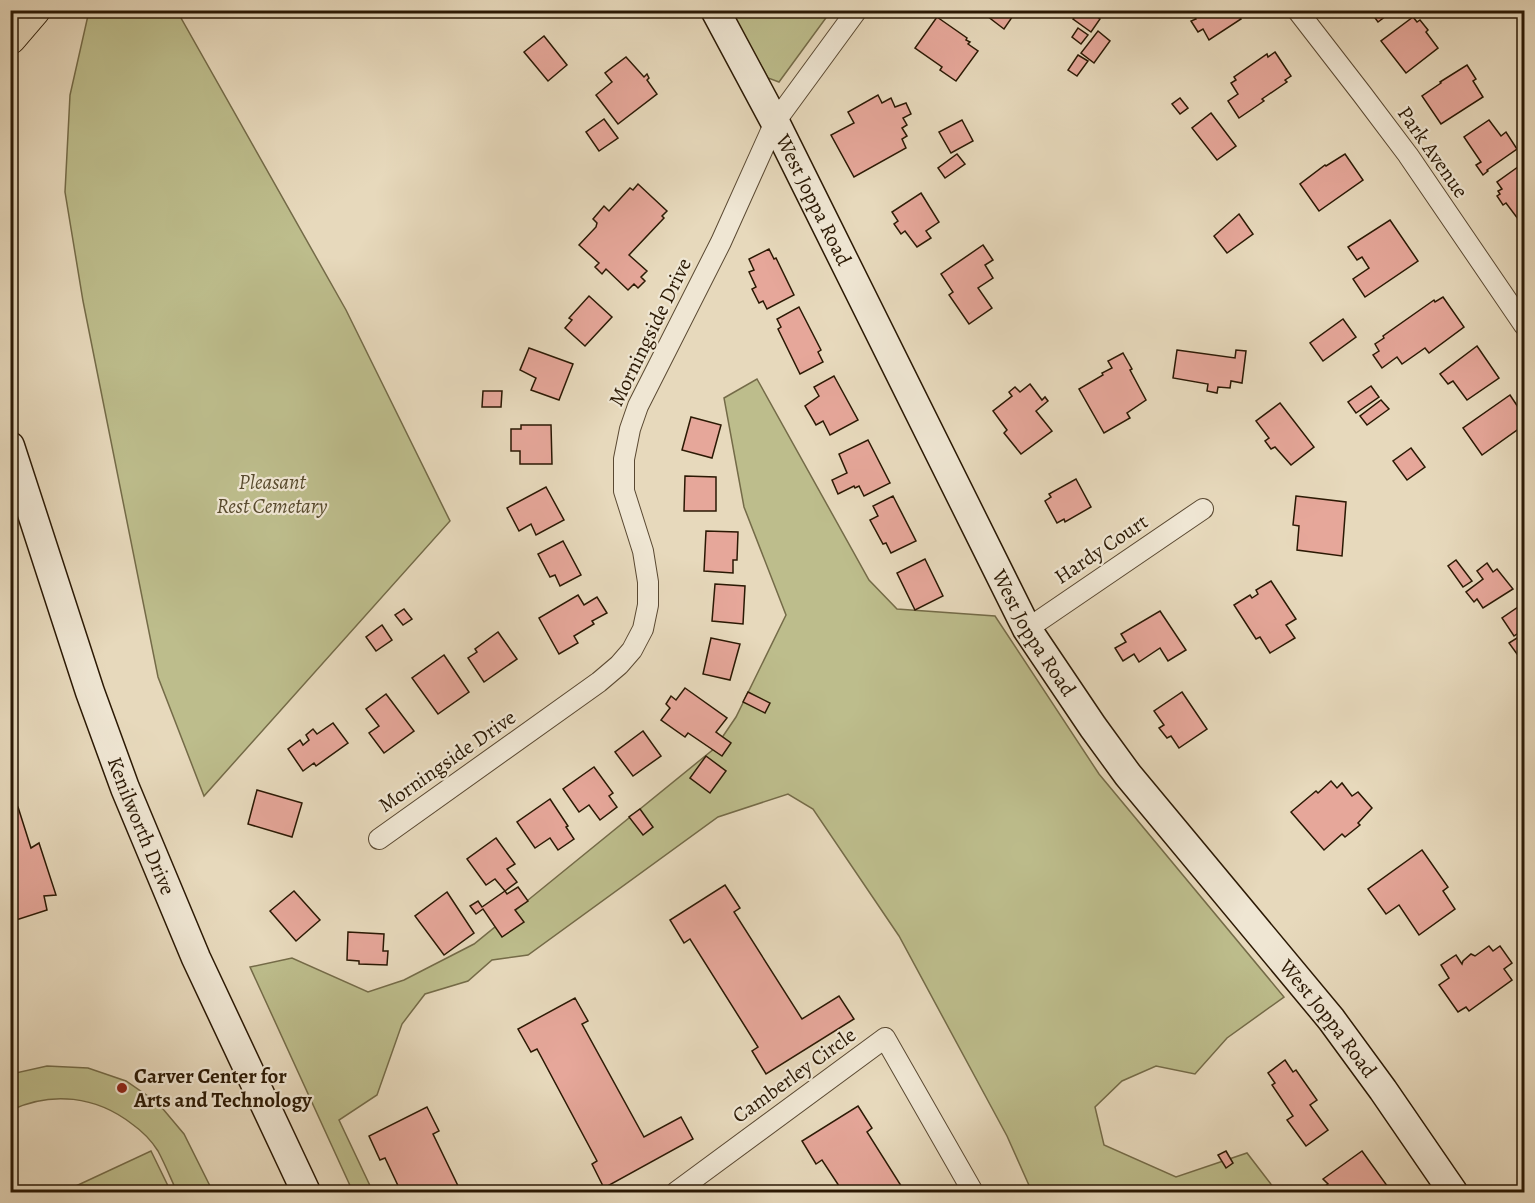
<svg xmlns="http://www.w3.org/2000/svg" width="1535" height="1203" font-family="Alegreya,serif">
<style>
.green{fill:#bdbd8c;stroke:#746b48;stroke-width:1.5}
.building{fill:#e6a79a;stroke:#2b1904;stroke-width:1.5}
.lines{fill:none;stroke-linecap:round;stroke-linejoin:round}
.street-casing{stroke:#5a4932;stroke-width:22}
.secondary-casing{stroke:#2b1904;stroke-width:31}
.primary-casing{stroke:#2b1904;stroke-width:34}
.street{stroke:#efe6d3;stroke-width:20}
.secondary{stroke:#efe6d3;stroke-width:28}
.primary{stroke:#e7d9bc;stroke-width:32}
.poi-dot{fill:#8f2418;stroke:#efe6d3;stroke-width:2}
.labels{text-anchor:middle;stroke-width:4.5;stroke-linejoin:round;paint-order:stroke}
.street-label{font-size:21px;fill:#2b1904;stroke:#efe6d3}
.park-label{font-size:21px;font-style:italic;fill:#574a2d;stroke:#efe6d3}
.poi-label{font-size:21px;font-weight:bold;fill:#2b1904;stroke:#efe6d3;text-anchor:start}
</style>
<rect width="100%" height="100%" fill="#e7d9bc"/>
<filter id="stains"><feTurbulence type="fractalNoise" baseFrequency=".00333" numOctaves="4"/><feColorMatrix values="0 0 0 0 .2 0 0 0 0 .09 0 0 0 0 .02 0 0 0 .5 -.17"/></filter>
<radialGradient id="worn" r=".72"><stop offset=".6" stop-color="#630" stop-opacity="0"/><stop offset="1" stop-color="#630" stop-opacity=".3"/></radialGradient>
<!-- green -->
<g class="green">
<path d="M89,11H177L346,310L450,521L204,796L158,677L83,301L65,192L70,95Z"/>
<path d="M731,11H831L779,82L768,78Z"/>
<path d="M757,379L869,580L897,609L995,616L1099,774L1284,997L1227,1038L1195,1074L1156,1066L1122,1081L1095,1107L1104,1145L1176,1177L1247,1153L1277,1192H1032L1007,1136L899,936L813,809L788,794L718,817L528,955L492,960L468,981L425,994L402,1024L377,1095L339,1120L373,1192H353L250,967L292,958L368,992L404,980L474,944L715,748L736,717L786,615L744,507L724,398Z"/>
<path d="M47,1066L88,1068L126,1081L158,1103L184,1134L213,1192H177C171,1179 165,1164 158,1151C151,1140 142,1131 132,1124C96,1096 52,1091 11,1110V1074Z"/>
<path d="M151,1151L171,1192H63Z"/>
</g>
<!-- building -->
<g class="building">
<path d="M971,10H1017L1004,29L983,13L980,17Z"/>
<path d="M1079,10H1087L1100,19L1091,32L1073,19Z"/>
<path d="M1190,10H1235L1241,19L1209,40L1203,29L1198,32L1191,21L1196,19Z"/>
<path d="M1362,10H1394L1378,22L1370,11L1365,14Z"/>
<path d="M937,17L967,38L966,40L970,42L968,44L978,51L956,81L940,70L942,67L915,48Z"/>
<path d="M1413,17L1417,22L1420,20L1428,30L1426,32L1438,48L1406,73L1381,41Z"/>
<path d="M1078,28L1088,35L1081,44L1072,37Z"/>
<path d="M1098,31L1110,41L1094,63L1081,53Z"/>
<path d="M544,36L567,65L548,81L524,52Z"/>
<path d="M1275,52L1291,76L1285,80L1287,82L1262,99L1264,101L1239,118L1228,101L1238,94L1231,83L1236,80L1234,77L1267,54L1268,57Z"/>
<path d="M1078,55L1088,61L1077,76L1068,70Z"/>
<path d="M626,57L644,77L647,74L649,78L647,80L657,94L618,124L596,95L612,82L605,73Z"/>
<path d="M1467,65L1476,79L1473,81L1483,97L1441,124L1422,96L1441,83L1440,82Z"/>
<path d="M878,95L882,103L891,98L895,107L906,103L911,114L903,118L907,125L902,128L907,136L902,139L906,148L854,177L831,135L854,123L848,112Z"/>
<path d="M1180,98L1188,108L1180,114L1172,104Z"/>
<path d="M1211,113L1236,146L1217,160L1192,128Z"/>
<path d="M604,119L618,138L599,151L586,132Z"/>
<path d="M962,120L973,141L951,153L939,132Z"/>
<path d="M1489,120L1501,136L1506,132L1517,149L1487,170L1488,171L1483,175L1476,165L1481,162L1464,137Z"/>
<path d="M957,154L965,164L945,178L938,168Z"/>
<path d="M1345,154L1363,180L1319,211L1300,184L1325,165L1326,166Z"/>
<path d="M1522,164L1524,168V214L1518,219L1506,203L1503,205L1497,196L1500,194L1498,191L1502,189L1497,182Z"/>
<path d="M638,184L667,211L662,216L664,218L629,255L647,271L641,277L645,281L638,288L634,284L628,290L606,269L602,274L595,267L599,263L579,245L596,227L597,223L593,219L604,206L609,211L630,188L633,190Z"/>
<path d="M921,193L939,222L926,231L931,238L917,247L905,231L901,234L894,224L898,221L892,212Z"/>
<path d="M1239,214L1253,234L1227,253L1214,236Z"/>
<path d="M1390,220L1418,261L1365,297L1353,279L1369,268L1362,257L1357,260L1348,247Z"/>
<path d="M983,245L993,260L985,265L993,278L978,288L992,308L969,324L949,295L953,292L941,274Z"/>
<path d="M769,249L774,259L776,258L794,295L767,309L763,301L759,303L752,289L756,287L749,272L754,270L749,259Z"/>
<path d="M589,296L612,317L585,346L565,328L572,320L569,318Z"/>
<path d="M1443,297L1464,327L1429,353L1425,348L1402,364L1397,357L1382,368L1373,355L1379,351L1375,344L1384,338L1383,336L1434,300L1435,302Z"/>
<path d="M799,307L821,350L818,352L823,362L800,374L778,329L781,327L777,319Z"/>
<path d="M1343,319L1356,337L1323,361L1310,343Z"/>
<path d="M1477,346L1499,378L1467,400L1453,381L1448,384L1440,374Z"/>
<path d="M529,348L573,364L559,400L531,390L536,378L520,370Z"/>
<path d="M1177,350L1235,358L1236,350L1246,351L1242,383L1231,381L1230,388L1218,387L1217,393L1207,391L1208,384L1173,378Z"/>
<path d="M1123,353L1132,369L1130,370L1146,400L1127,413L1130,418L1104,433L1079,389L1103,375L1102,373L1112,368L1108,361Z"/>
<path d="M834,376L858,420L830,435L823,421L816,425L805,406L819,396L814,387Z"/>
<path d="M1030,384L1042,400L1045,397L1048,401L1036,411L1052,431L1021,454L1004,433L1007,430L993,411L1012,396L1009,392L1015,387L1020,392Z"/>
<path d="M1371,386L1379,397L1356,413L1348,402Z"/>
<path d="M483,391H502L501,407H482Z"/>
<path d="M1510,395L1524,416V425L1482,455L1463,428Z"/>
<path d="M1381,400L1389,409L1367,425L1360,416Z"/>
<path d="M1280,403L1314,447L1291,465L1275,447L1271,449L1265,441L1269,438L1256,421Z"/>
<path d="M691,417L721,425L712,458L682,450Z"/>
<path d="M521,425H551L552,464H520V451H511V429H521Z"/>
<path d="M868,440L890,483L864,496L859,486L855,488L854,486L838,494L832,480L847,473L839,454Z"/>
<path d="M1411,448L1425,467L1407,480L1393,461Z"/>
<path d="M685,476L716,477V511H684Z"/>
<path d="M1076,479L1091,507L1065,522L1064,519L1057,523L1045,501L1051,497L1049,494Z"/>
<path d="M546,487L564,520L536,535L531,524L519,531L507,508Z"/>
<path d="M893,496L916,541L891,553L886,543L883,544L870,520L878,516L873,506Z"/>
<path d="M1296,496L1346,502L1342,556L1297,550L1299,526L1293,525Z"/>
<path d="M706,531L738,532L737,560H733V573L704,571Z"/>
<path d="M563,541L581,575L560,586L555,575L550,577L538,554Z"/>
<path d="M925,559L943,596L915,610L897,573Z"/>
<path d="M1456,560L1472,581L1463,587L1448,566Z"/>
<path d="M1487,563L1493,572L1497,569L1513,589L1483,608L1477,599L1474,602L1466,592L1483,579L1477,571Z"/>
<path d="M1271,581L1296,619L1286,625L1295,638L1270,653L1260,637L1256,639L1234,605L1250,595L1252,598L1258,594L1256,590Z"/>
<path d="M715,584L745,586L743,624L712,621Z"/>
<path d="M578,595L584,605L597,597L607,613L592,621L594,624L574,636L578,643L559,654L539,618Z"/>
<path d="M1521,605L1524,609V629L1514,636L1502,618Z"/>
<path d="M404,609L412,619L403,625L395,615Z"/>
<path d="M1160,611L1186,650L1168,661L1160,648L1139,662L1134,654L1123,661L1115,648L1126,642L1121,634Z"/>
<path d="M382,625L392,640L376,651L366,637Z"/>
<path d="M498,632L517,659L484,682L468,658L477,652L475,649Z"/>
<path d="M1520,636L1524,644V649L1517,654L1509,643Z"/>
<path d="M711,638L740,644L730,680L703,674Z"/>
<path d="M444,655L469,692L438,714L412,678Z"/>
<path d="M685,688L727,718L716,732L731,743L722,756L688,733L685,737L661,720L670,708L666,704L671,696L676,700Z"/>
<path d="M748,692L770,703L765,713L743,702Z"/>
<path d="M1182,692L1207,729L1179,748L1171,736L1167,738L1159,728L1164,725L1154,711Z"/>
<path d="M386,694L414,731L384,753L369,733L379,726L366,709Z"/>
<path d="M333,723L348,743L316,766L314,763L303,771L288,749L300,740L303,745L309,740L306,735L313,729L317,734Z"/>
<path d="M643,731L661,756L633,776L615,752Z"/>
<path d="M706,756L726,771L710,793L690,778Z"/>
<path d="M594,767L613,793L609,796L617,807L600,820L589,805L579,812L563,789Z"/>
<path d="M1331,781L1337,788L1342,783L1352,796L1358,792L1372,808L1358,823L1360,825L1345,837L1342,834L1324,850L1291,812L1316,791L1318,793Z"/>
<path d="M257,790L302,803L292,837L248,824Z"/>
<path d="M550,799L568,826L566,827L574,839L558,850L550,838L535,848L517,822Z"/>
<path d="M10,803L18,807L31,848L39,843L56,895L44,896L47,910L10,922Z"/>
<path d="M640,809L653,827L643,835L629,817Z"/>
<path d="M496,838L515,864L507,869L517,882L505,891L495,879L486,885L467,859Z"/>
<path d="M1422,850L1448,887L1443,891L1455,909L1419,935L1399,905L1386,914L1368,889Z"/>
<path d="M725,885L740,908L734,912L802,1019L839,996L854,1019L766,1074L752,1051L758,1047L690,939L684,943L670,920Z"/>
<path d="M518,887L528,901L515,910L524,922L502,937L483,909L476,914L470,906L478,901L482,907L505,891L507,894Z"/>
<path d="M294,891L320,920L296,941L270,911Z"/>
<path d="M447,892L474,933L444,955L415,916Z"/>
<path d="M348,932L384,934L383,951H388L387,965L359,964V961L347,960Z"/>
<path d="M1489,946L1493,951L1500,946L1512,963L1504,969L1512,980L1469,1011L1466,1007L1458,1012L1439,985L1449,978L1441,965L1456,955L1462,964L1463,961L1471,954L1475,956Z"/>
<path d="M575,998L588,1021L582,1024L644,1137L681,1117L693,1139L604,1188L592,1164L597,1161L537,1049L531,1052L518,1029Z"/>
<path d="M1285,1060L1293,1072L1296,1070L1317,1100L1310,1105L1328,1130L1306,1146L1287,1120L1293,1116L1272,1085L1275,1083L1268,1073Z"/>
<path d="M858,1106L872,1128L867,1132L905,1192H843L822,1160L816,1164L802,1141Z"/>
<path d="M427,1107L439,1131L433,1134L461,1192H401L385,1158L380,1160L369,1136Z"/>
<path d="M1226,1151L1233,1163L1226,1168L1218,1155Z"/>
<path d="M1362,1151L1388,1187L1382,1192H1329L1325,1186L1328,1184L1323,1179Z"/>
</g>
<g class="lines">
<defs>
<g id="street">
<path d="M1297,10L1362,94L1408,155L1524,325"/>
<path d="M1027,629L1203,509"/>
<path d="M379,839L599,682L619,665L632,650L643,629L648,605V582L643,551L624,491V459L630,429L638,406L721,242L775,122L857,10"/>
<path d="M676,1192L885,1038L973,1192"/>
</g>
<g id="secondary">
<path id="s1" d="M715,10L775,122L1027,629L1093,727L1128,775L1331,1019L1383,1090L1453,1192"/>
<path id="s2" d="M10,446L90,692L125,788L196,958L306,1192"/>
</g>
<path id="primary" d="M10,38L34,10"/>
</defs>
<!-- street casing -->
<use href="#street" class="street-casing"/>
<!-- secondary casing -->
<use href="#secondary" class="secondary-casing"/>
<!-- primary casing -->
<use href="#primary" class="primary-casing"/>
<!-- street -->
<use href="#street" class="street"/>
<!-- secondary -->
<use href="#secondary" class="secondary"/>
<!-- primary -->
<use href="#primary" class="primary"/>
</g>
<!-- markers -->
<circle class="poi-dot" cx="122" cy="1088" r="6"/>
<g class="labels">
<!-- street labels -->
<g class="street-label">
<text transform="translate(1433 152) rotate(55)" y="7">Park Avenue</text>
<text dy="7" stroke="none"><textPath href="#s1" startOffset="214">West Joppa Road</textPath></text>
<text transform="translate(650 332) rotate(-64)" y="7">Morningside Drive</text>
<text transform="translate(1101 549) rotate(-34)" y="7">Hardy Court</text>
<text dy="7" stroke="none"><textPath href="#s1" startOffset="700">West Joppa Road</textPath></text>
<text transform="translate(447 761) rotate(-35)" y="7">Morningside Drive</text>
<text dy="7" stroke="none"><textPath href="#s2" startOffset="402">Kenilworth Drive</textPath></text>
<text dy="7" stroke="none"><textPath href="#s1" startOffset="1186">West Joppa Road</textPath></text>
<text transform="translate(794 1075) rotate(-36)" y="7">Camberley Circle</text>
</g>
<!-- park labels -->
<g class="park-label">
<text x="272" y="489">Pleasant<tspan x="272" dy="24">Rest Cemetary</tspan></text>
</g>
<!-- poi labels -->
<g class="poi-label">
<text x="134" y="1083">Carver Center for<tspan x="134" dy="24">Arts and Technology</tspan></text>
</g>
</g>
<!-- margin -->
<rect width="1535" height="1203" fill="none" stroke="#e7d9bc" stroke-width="36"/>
<rect x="12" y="12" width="1511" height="1179" fill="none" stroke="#2b1904" stroke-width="3"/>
<rect x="18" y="18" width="1499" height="1167" fill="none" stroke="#2b1904" stroke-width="1.5"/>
<rect width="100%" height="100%" filter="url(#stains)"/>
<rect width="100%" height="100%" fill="url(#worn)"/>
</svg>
